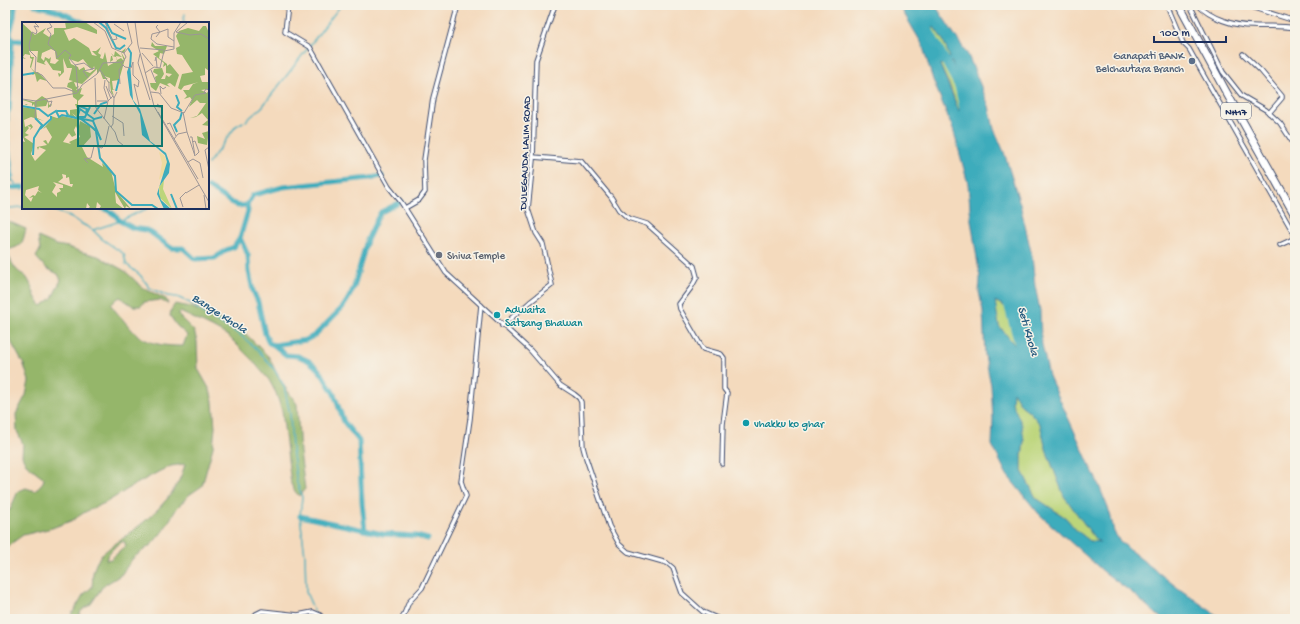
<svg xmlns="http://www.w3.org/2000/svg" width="1300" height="624" font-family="'Gochi Hand',sans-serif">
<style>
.green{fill:#bcd57a;stroke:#6c826c}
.forest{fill:#95b66a;stroke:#587264;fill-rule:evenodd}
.water{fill:#3eacbc;stroke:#2c6e8d;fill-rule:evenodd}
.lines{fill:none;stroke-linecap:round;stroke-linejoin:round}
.stream{stroke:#3eacbc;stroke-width:1.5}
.canal{stroke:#3eacbc;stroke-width:5}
.river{stroke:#3eacbc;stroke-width:9}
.street-casing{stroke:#3c496c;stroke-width:5.5}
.highway-casing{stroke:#3c496c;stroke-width:9}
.street{stroke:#fff;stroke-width:3.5}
.highway{stroke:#fff;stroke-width:7}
.service-dot{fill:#5c6f8a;stroke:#f7f3e8;stroke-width:1.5}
.worship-dot{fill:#6b7280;stroke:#f7f3e8;stroke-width:1.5}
.culture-dot{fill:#0f9aa8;stroke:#f7f3e8;stroke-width:1.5}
.labels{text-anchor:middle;stroke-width:3;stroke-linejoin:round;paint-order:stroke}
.shield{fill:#f7f3e8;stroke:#5d6a87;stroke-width:1}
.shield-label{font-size:10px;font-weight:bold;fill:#1b2f5e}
.service-label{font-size:11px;fill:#4e5e75;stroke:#f7f3e8;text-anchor:end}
.street-label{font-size:11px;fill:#1b2f5e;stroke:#f7f3e8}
.worship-label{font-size:11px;fill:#5b616d;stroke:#f7f3e8;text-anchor:start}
.culture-label{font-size:11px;fill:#0d838f;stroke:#f7f3e8;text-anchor:start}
.water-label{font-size:12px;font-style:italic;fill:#275b7f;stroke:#f7f3e8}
.inset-river{fill:none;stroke:#3eacbc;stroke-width:2}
.inset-road{fill:none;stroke:#9d9697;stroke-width:1}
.view{fill:#0f766e;fill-opacity:0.15;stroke:#0f766e;stroke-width:2}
.inset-edge{fill:none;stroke:#1b2f5e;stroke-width:2}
</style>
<rect width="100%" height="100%" fill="#f7f3e8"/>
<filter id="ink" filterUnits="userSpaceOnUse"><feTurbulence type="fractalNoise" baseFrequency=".025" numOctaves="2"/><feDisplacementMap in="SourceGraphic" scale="8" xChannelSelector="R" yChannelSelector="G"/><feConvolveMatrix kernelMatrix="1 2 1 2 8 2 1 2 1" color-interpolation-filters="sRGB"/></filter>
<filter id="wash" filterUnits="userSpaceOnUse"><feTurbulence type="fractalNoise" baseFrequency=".012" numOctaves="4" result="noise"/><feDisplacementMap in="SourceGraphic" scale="16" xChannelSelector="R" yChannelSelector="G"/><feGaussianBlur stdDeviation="0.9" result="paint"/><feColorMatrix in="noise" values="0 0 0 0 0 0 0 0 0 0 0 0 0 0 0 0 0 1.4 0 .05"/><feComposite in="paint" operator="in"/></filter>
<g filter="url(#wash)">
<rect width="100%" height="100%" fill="#f4dabd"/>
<!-- green -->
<g class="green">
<path d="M934,27L943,40L951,58L941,56L934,47L930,32Z"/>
<path d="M945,62H952L962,94L959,112L950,86L940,65Z"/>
<path d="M994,301L1008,308L1017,320L1023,356L999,326Z"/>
<path d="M1013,391L1021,405L1030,412L1040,424L1047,452L1064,496L1096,540L1101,543L1090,541L1076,530L1066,518L1036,498L1022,471V455L1024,441L1012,403Z"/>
</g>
<!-- forest -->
<g class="forest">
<path d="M5,5H15V6L14,20L10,35L9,90L6,130V143L10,177L14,181H5Z"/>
<path d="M5,220L26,229C22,244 23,246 7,250C8,256 13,266 17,270C20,274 25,274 27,278C34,288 33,298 42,306L52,298L61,280L58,274L46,268L36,257L40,250L38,237L56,245L68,247L82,252L98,256L125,271L143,288L166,299L168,304L160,300L144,302L141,306H133L120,297L117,299L111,305C115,311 120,316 125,322C128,325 130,328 133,331C147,345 166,346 183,346L187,335L177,326L170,316L171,310L175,304L191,307L235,326L243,331L269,357L280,380L297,404L300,452L305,489L299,496L294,490L291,484L282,411L276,393L269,380L252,360L228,336L212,327L180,312L178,315L194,331L197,341L198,369L210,390L213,402L215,427L213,447L202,486L189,495L177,508L163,531L152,544L133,558L121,575L103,586L91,604L81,611L78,619H69L83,595L92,587C93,581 92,574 94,569C99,552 113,546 126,536C151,517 177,496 185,464L171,466L160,471L131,487L107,502L85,512L73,520L52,528L23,535L5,548V510H10L18,491L26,488L35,491L43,482L44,478L26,464L22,456L23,444L17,431L16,414L26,395L29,381L24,365L10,340L5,328ZM124,541L126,546L111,559L106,560C108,552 116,545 124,541Z"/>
</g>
<!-- water -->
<path class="water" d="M899,5H935L968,55L989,106L994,129L1004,152L1020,204L1032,256L1035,286L1040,310L1041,340L1049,376L1098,483L1110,513L1114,532L1120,541L1131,551L1178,588L1222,619H1162L1131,592L1104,572L1039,514L1007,475L992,445L993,419L991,385L985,356L983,311L979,292L980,278L971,220L968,184L953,129L933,80L922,44ZM934,27L943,40L950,58L941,56L934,47L930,32ZM945,62H952L962,94L959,111L940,65ZM995,301L1008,308L1017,320L1023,355L999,326ZM1013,392L1021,405L1030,412L1040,424L1047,452L1064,496L1096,540L1100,542L1090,541L1076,530L1066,518L1036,498L1022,471V455L1024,441L1022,425L1012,403Z"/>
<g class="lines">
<!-- stream -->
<g class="stream">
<path d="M186,6V5"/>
<path d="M183,23L185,14"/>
<path d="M246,121L262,107L284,79L341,5"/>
<path d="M208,164L236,126L243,122"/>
<path d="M11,178L17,186H23"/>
<path d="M5,206L9,208L23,207"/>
<path d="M40,208L50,209L66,215L93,230L102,239L124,254L126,264L140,275L150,288L168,296L177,297L190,303L204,313L239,334L258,350L274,369L284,386L290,414L292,448L297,483L302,497L300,516L305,555L306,592L314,611"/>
<path d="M93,230L120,221L148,208"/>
<path d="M315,614L317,619"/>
</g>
<!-- canal -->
<g class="canal">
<path d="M35,5L56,10L85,23"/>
<path d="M12,40L10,33L14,17L15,5"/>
<path d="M5,181L12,176L7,140V114L9,109L12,40L23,41"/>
<path d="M208,187L231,202L238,206L247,205"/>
<path d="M5,188L23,187"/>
<path d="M102,208L109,211L115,215L120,221L133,228L146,230L153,234L171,248H183L195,259L215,258L226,250L234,247L240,238"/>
<path d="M274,345L306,340L315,335L343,307L348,299L354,287L367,240L377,219L381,212L401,202"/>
<path d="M300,516L383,534L416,536L428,539"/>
<path d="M365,530L362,502L359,441L344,422L334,394L322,374L316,367L309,361L298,356L286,355L274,345L269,343L265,334L258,302L253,291L249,272L248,255L240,238L248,211L247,205L253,195L283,187L370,178L382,176"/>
</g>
<!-- river -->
<g class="river">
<path d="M915,5L959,86L964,110"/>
<path d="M1007,300L1025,366"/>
</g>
</g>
</g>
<g filter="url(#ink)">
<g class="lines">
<defs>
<g id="street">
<path d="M288,5L285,32L310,47L389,187L401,202L446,273L530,350L560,385L574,394L579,398L581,402L583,447L586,458L609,526L619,544L628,552L667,563L673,568L682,593L703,612L719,619"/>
<path d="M1167,5L1183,43L1189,49L1203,74L1294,234V237L1291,240L1280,245"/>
<path d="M1190,5L1223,72L1242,96L1266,110L1280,123L1295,146"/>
<path d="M1198,5C1210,18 1234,26 1252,26C1267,27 1280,25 1295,28"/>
<path d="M1248,5L1254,8L1295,21"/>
<path d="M1243,54L1261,71L1282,96V98L1269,113"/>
<path d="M533,157L581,161L611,197L619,210L628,218L647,224L694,266L697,277L691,288L679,304L680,309L703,349L721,354L724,358V389L727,393L723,424L722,464"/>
<path d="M405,208L419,200L425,192L424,160L433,98L458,5"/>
<path d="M502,326L530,302L552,285L543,244L536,233L528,209L533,160L536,60L555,5"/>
<path d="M252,619L256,614L262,611L298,615L313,612L320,615L323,619"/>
<path d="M402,619L409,602L422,588L466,496L461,481L470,419L481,305"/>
</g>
<path id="highway" d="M1179,5L1225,90L1295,215"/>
</defs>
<!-- street casing -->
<use href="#street" class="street-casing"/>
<!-- highway casing -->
<use href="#highway" class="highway-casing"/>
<!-- street -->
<use href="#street" class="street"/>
<!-- highway -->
<use href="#highway" class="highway"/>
</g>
</g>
<!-- markers -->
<circle class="service-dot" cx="1192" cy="61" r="4"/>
<circle class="worship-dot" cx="439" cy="255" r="4"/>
<g class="culture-dot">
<circle cx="497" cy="315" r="4"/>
<circle cx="746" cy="423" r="4"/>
</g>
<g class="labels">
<!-- shield labels -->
<rect class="shield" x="1221" y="103" width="30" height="16" rx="3"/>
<g class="shield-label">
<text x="1236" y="115">NH17</text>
</g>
<!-- service labels -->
<g class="service-label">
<text x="1184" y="59">Ganapati BANK<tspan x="1184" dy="13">Belchautara Branch</tspan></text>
</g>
<!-- street labels -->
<g class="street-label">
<text transform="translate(524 153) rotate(-88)" y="4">DULEGAUDA LALIM ROAD</text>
</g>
<!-- worship labels -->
<g class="worship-label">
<text x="447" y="259">Shiva Temple</text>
</g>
<!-- culture labels -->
<g class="culture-label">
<text x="505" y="313">Adwaita<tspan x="505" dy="13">Satsang Bhawan</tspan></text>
<text x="754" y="427">vhakku ko ghar</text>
</g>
<!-- water labels -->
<g class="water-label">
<text transform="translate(220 313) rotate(33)" y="4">Bange Khola</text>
<text transform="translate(1029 331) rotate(74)" y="4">Seti Khola</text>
</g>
</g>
<!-- overview -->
<g transform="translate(22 22)">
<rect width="187" height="187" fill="#f4dabd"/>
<path d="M142,158L141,167L150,187L138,176L137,165Z" fill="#bcd57a"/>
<path d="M43,0H63L75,8V12L55,5L42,8L47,19L52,16L67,26L70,33L75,34L70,29H74L79,25L76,31L79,33L81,26L78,36L81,37L83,30L86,44L95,39L94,35L90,34L91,38L88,40L89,34H91L89,31L92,34L93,29L100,35L94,34L95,38L99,36L102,39L99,30L104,26L102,31L99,30L103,37L97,58L90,59L91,67H93L90,68L92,74L89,70L88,61L85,59L88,60V56L82,54L86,57H81L78,49L75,52V47L60,62L52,60L54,65L57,64L54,68L60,66L58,72L62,73L56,79V96L50,91L57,99L58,104V99L73,107L75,116L73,109L68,105L69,115L60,125L65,135L81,145L80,141L89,149L94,169L109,187L104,184L103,187L93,170L94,181L102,187H77L79,184L75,180L74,187H65L68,185L65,181L64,187H0V119L3,120L0,113V85L13,87L12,82L10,84V81L4,79L3,82H6L4,83L3,82L4,79H0L4,78L12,80L20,74L26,78L27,83L29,82L30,83L26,86V79L24,84L14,85L15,96L22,99L9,95L2,98L3,105L9,102L11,105L8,108L9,105L5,104L7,106L3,111L7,113L2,115L12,122L9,132L13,139L24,128L17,125L16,128L15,125L25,123L21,119L24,118L26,122L30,115L24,105L21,107L30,97L29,94L35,96L40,94L54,97L47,94L43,88L48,93V88L55,87L53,82H55V78L51,75L50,67L45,65L46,61L51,59L47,58L50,46H45L41,36L42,50L37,55L36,51L39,52V49L31,48L24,38L22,41L24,43L15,40L16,29H7L9,35H12L9,46L13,50H16L25,59L18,57L15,60L13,52L10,53L12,50L8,45L10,37L8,36V33L3,32L1,35L4,37L0,36V1L13,13L24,6L21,11L27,15L32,12V6H44ZM29,27L33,29L34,37L37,38L33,42L28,41L29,35L27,37L23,35L22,39L19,36L20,31ZM47,37L56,40L61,37L68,46L71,47L72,44L73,47L68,51L63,49V47L62,45L57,48L56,45L49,42ZM54,104L58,115L47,120L49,122L41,120L47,111L50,115L54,113L52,108ZM40,152L44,153V156L47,155L48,162H51L50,165L36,160L41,156ZM31,160L41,163V166H37L39,169L35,171V175L30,170L34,163ZM17,164L16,168L20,171L16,169L13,174L11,173L7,176L11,175L9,180L3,173L4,168ZM181,4H184L187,11V49L183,46V53L178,54L180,60H187V67L179,68L185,71L187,68V104L180,103L186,98L180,91L174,95L168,96L175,94L184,81H178L175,78L167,85L170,78L168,75L162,77L165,74L161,68H167L171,62L177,60L162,64L159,68L156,66L160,52L171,50L160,33L155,32L154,26L158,24L154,14L157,9L166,6L177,9ZM130,20L133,24H145L142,32L138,31L137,36L145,42V44L148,42L157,53L153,65L148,61L145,62L148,65L138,61L134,69L129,65L128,61H134L133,55L136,53L131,50L132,47L140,46L142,52L139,57H143L144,53L147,55L150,52L144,51V43L141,45L142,41L131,32L137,29L129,24ZM187,109L185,123L176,121L175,114L183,117L180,111Z" fill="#95b66a" fill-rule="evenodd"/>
<path d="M137,130L142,133L145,140L143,150L137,158L140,141Z" fill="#eeda9e"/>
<path d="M108,41L111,78L118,87L128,119L144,131L148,142L147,151L137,165V171L139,178L149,187H142L135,172L145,140L143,133L120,113L118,92L108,73L105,50Z" fill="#3eacbc"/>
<path class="inset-river" d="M77,0L84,6L94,26L98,27L103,23M84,0L90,11L104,17M106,26L109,31L108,45M0,53L12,51M94,69L97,57M154,73L157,81L155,85L160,89M0,84L17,87L26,94L34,89L37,95L40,93L59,97L71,106L74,109L78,136L93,154L94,169L110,183H130L136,187M56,87L57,84L65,87L64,91M35,89H44L46,94L55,96L58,87L72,97M72,92L79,82L85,80M56,95H63L68,85M56,96L71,99M18,107L29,97V94M155,110L152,103L158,97L160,90M79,118L71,99L72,97L80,95M11,133L12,116L20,103L13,96M149,172L155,187"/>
<path class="inset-road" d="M12,0L17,5L12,4L15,9L14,12L10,10L7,23L8,29L14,35L13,50L20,53L31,66H43L53,70M27,0L30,5L25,7L29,12L26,22L34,30L35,36L43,28L49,33L47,36L54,44L56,69M71,0L83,9L90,26L102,31M83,0L90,18L95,17L94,14M113,0L116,23L132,84L187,180M92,2L102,9M136,3L134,5L138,10L146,7V15L152,19M154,10L168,13L179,12L187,17M154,10L166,0M134,15L138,10L130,12L129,17L135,22L152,25M118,26L142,28M102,31L110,21L105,0M120,31L131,44M118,32L116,41L128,78M133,39L134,35L135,45M99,41L103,45L109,46L111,40V53L117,59L116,65L112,62M53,43L62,41L70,47L73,46M78,48L87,61V68L91,74M129,48L134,60M123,51L132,45L138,46L142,29L152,27V11L159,0M66,56L61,49L71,47M73,56L74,86L93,110L96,119L102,124M83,58L82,66L86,78M98,62L97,48L101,42M112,62L117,83M84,64L89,77M129,70L137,71L149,86L162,91L173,73L184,71L182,70L184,67L187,68M139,72L138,64L141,67L144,65M23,76L26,80L30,79L28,85M0,77L14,79L55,71L60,63L75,52L81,41L101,40L104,35L102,31M75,79H86L91,74L92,76L95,70M133,84L141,86L135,82M136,90L176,157M90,94L101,101L102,114M13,96L14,79M82,97L86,79M145,102L148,101L154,114M89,105L91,102L92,76M165,110L173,134L170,115H168M152,117L156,112L165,110L161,90M170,120L173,119L177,130L174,133M187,125L183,128L187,148M166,140L171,137L178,141L181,156M66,141L62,137L69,136L72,124L80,126L83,122L87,104M164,171L177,163M182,173L184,187M161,185L158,176L164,170"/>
<path class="view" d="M56,84H140V124H56Z"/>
<rect width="187" height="187" class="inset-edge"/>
</g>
<!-- margin -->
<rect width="1300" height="624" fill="none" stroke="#f7f3e8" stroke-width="20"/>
<!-- scale -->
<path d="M1154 36v6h72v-6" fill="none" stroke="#1b2f5e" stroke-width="2"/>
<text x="1160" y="36" font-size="12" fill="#1b2f5e" stroke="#f7f3e8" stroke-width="3" paint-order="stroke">100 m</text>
</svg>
